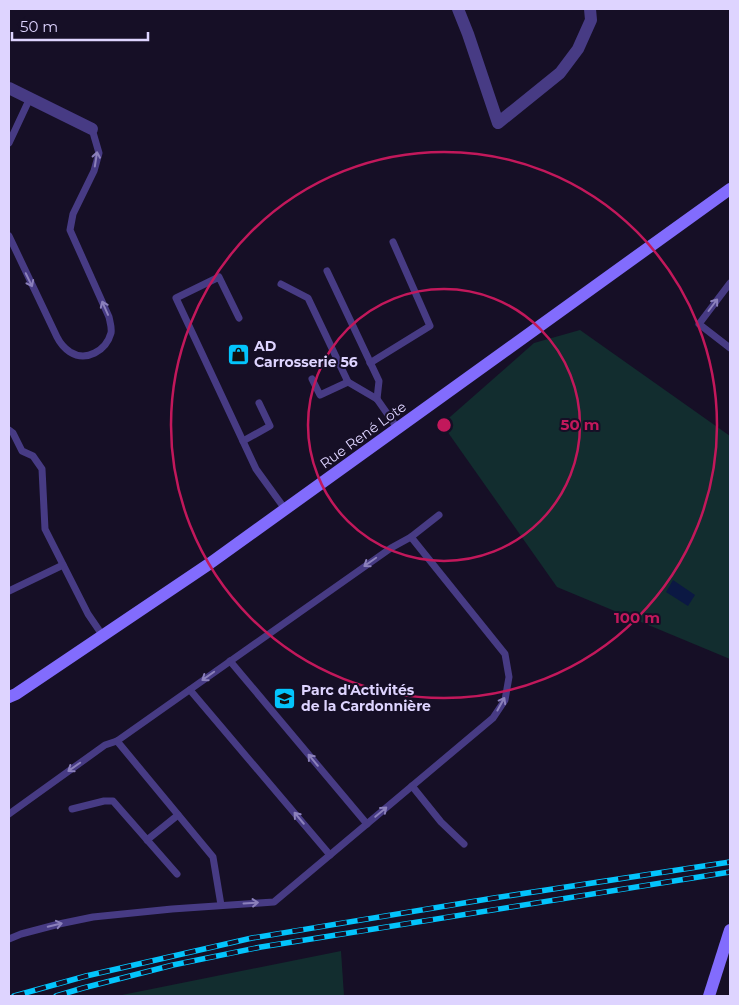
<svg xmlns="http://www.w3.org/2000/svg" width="739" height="1005" font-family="Montserrat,sans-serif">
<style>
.green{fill:#122d2f}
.water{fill:#0b1843}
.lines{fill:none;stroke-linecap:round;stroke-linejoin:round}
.service{stroke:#473b84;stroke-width:7}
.minor{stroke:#473b84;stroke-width:12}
.secondary{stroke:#826cfd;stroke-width:12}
.rail-casing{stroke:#03c4fc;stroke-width:5.5}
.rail{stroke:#160f26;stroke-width:4;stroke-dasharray:11;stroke-linecap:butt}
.oneway{stroke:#8b80bb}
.ring{fill:none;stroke:#c2185b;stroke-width:2.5}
.labels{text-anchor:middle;stroke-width:4;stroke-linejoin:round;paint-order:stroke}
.poi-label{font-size:14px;font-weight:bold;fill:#ded4ff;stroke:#160f26;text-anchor:start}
.street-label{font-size:14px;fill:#ded4ff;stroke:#160f26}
.centre{fill:#c2185b;stroke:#160f26;stroke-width:2.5}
.ring-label{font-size:15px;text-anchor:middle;font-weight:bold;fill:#c2185b;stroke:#160f26;stroke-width:4;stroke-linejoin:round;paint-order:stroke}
</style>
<rect width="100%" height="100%" fill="#160f26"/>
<!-- green -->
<g class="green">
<path d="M580,330L730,436V659L557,587L442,424L534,343Z"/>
<path d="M341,951L344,996H117Z"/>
</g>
<!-- water -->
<path class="water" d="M673,580L695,595L688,606L666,592Z"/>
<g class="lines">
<!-- service -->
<g class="service">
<path d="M9,143L30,98"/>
<path d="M9,236L57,337C60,343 64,348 70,352C86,362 106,351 111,333C112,328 110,322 109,317L70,230L73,214L94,171L99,153L92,129"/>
<path d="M327,271L379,381L377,399"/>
<path d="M730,283L699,324L730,348"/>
<path d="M281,284L308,298L348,382L377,399L398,429"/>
<path d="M239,318L219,277L176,298L256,469L285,509"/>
<path d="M370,363L430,326L393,242"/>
<path d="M312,379L320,395L348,382"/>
<path d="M9,430L13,433L22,451L33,456L42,469L45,529L88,614L103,636"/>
<path d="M243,441L270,426L259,403"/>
<path d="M9,591L63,565"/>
<path d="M230,661L367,824"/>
<path d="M190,690L330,855"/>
<path d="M117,741L213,857L221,905"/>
<path d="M412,786L441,822L464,844"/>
<path d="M72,809L104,801H113L177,874"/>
<path d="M9,814L105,745L117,741L391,548L411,537L439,515"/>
<path d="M147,840L178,815"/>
<path d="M9,939L21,934L59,924L93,917L172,909L274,902L493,718L505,700L509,677L505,654L411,537"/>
</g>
<!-- minor -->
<g class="minor">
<path d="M458,9L468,34L498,123L560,73L578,49L591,20L590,9"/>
<path d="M9,88L92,129"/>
</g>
<!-- secondary -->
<g class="secondary">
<path d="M9,697L16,694L209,564L730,189"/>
<path d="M709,996L730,930"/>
</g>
<defs>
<g id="rail">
<path d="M14,996L86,976L252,938L494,898L730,862"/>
<path d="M56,996L83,988L173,965L261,947L730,872"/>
</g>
</defs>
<!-- rail casing -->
<use href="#rail" class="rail-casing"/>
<!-- rail -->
<use href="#rail" class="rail"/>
</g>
<!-- one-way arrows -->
<defs><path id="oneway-shaft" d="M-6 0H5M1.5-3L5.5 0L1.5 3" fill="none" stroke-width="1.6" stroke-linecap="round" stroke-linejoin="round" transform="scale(1.25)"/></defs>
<g class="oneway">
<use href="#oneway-shaft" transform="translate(96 159) rotate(-81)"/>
<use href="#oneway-shaft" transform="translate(29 280) rotate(64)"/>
<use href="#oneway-shaft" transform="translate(713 305) rotate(-53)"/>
<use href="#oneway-shaft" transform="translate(105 308) rotate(-114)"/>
<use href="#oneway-shaft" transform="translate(370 562) rotate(145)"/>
<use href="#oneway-shaft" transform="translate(208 676) rotate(145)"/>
<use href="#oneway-shaft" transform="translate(501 704) rotate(-61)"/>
<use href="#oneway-shaft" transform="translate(313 760) rotate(-130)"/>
<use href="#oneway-shaft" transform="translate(74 767) rotate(145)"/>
<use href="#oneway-shaft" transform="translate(381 812) rotate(-40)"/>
<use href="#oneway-shaft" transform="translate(299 818) rotate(-130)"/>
<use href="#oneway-shaft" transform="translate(251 903) rotate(-4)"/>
<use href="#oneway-shaft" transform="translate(55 925) rotate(-14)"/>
</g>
<!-- distance rings -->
<g class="ring">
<circle cx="444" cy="425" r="136"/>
<circle cx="444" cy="425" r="273"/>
</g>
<!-- icons -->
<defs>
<symbol id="shop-square" viewBox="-11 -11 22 22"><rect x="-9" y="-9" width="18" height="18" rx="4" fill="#03c4fc" stroke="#160f26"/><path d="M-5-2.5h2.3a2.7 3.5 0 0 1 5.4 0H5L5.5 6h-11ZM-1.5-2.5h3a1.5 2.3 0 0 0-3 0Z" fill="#111"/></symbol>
<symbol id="university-square" viewBox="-11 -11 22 22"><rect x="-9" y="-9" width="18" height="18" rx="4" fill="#03c4fc" stroke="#160f26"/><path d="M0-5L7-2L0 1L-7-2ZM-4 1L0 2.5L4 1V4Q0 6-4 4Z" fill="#111"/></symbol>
</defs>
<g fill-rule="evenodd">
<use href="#shop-square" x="226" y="342" width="25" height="25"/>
<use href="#university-square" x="272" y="686" width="25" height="25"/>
</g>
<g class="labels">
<!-- poi labels -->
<g class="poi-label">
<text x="254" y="351">AD<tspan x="254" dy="16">Carrosserie 56</tspan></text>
<text x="301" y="695">Parc d'Activités<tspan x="301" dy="16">de la Cardonnière</tspan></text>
</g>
<!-- street labels -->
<g class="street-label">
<text transform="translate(363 435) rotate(-36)" y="5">Rue René Lote</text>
</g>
</g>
<circle cx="444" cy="425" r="8" class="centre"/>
<g class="ring-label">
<text x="580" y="430">50 m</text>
<text x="637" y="623">100 m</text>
</g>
<!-- border -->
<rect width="739" height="1005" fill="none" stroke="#ded4ff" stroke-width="20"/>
<!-- scale -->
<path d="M12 32v8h136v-8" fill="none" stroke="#ded4ff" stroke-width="2.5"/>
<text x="20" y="32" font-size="15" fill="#ded4ff" stroke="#160f26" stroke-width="4" paint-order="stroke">50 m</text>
</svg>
